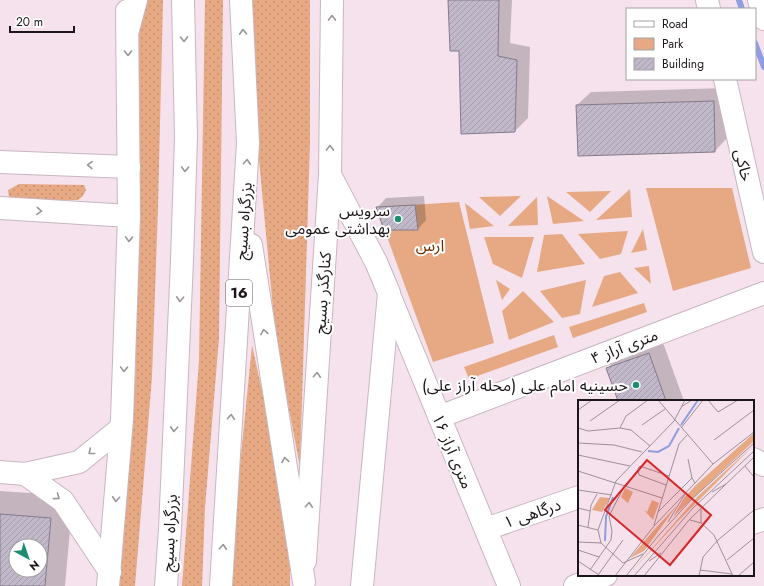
<svg xmlns="http://www.w3.org/2000/svg" width="764" height="586" font-family="Jost,'Noto Sans Arabic',sans-serif">
<style>
.grass{fill:url(#grass-dots)}
.park{fill:#e6a984}
.shadow{fill:#0003;fill-rule:evenodd}
.lines{fill:none;stroke-linecap:round;stroke-linejoin:round}
.stream{stroke:#8f9ee0;stroke-width:6}
.building{fill:url(#building-hatch);stroke:#837b8b;fill-rule:evenodd}
.minor-casing{stroke:#c8b6c0;stroke-width:24}
.major-casing{stroke:#c8b6c0;stroke-width:24}
.highway-casing{stroke:#c8b6c0;stroke-width:24}
.minor{stroke:#fff;stroke-width:22}
.major{stroke:#fff;stroke-width:22}
.highway{stroke:#fff;stroke-width:22}
.oneway{stroke:#999698}
.poi-dot{fill:#1c8e6f;stroke:#fff;stroke-width:1.5}
.labels{text-anchor:middle;stroke-width:4;stroke-linejoin:round;paint-order:stroke}
.shield{fill:#fff;stroke:#605c5e;stroke-width:1}
.shield-label{font-size:15px;font-weight:bold;fill:#1c1619}
.street-label{font-size:16px;fill:#1c1619;stroke:#fff}
.poi-label{font-size:16px;fill:#1c1619;stroke:#fff;text-anchor:end}
.park-label{font-size:16px;fill:#6e3200;stroke:#fff}
.inset-river{fill:none;stroke:#8f9ee0;stroke-width:2}
.inset-road{fill:none;stroke:#9e9098;stroke-width:1}
.view{fill:#d62828;fill-opacity:0.15;stroke:#d62828;stroke-width:2}
.inset-edge{fill:none;stroke:#1c1619;stroke-width:2}
</style>
<defs>
<pattern id="grass-dots" width="8" height="8" patternUnits="userSpaceOnUse"><rect width="8" height="8" fill="#e6a984"/><path d="M2 2h.1M6 6h.1" fill="none" stroke="#c59171" stroke-width="1.8" stroke-linecap="round"/></pattern>
<pattern id="building-hatch" width="6" height="6" patternUnits="userSpaceOnUse"><rect width="6" height="6" fill="#c1b8c9"/><path d="M-1 1l2-2M0 6l6-6M5 7l2-2" fill="none" stroke="#a59dac"/></pattern>
</defs>
<rect width="100%" height="100%" fill="#f5e2ed"/>
<!-- grass -->
<g class="grass">
<path d="M148,0H163L158,208L152,377L135,586H119L135,386L140,171L137,32Z"/>
<path d="M205,0H223L219,338L205,508L202,586H182L199,361Z"/>
<path d="M252,0H310V142L300,467L276,341L254,106Z"/>
<path d="M19,184L84,185L86,190L83,196L78,200H16L9,197L8,190Z"/>
<path d="M252,345L271,432L290,542V586H228Z"/>
</g>
<!-- park -->
<g class="park">
<path d="M646,188H732L751,268L673,291Z"/>
<path d="M630,189L632,217L596,220Z"/>
<path d="M611,191L590,212L566,192Z"/>
<path d="M521,196L500,216L479,197Z"/>
<path d="M547,196L584,221L553,224Z"/>
<path d="M537,197L538,225L508,226Z"/>
<path d="M459,202L494,343L433,362L376,207Z"/>
<path d="M465,203L494,226L470,229Z"/>
<path d="M643,229L647,250L631,253Z"/>
<path d="M628,231L621,254L600,259L578,234Z"/>
<path d="M562,234L585,264L537,272L544,235Z"/>
<path d="M484,237H534L522,278L493,264Z"/>
<path d="M649,266L651,284L634,268Z"/>
<path d="M620,272L638,293L592,307L604,276Z"/>
<path d="M496,280L510,289L502,300Z"/>
<path d="M586,280L580,314L562,318L540,291Z"/>
<path d="M523,291L554,322L509,340L502,311Z"/>
<path d="M644,303L647,312L573,338L569,327Z"/>
<path d="M554,335L558,347L469,379L464,367Z"/>
</g>
<!-- shadow -->
<g class="shadow">
<path d="M449,0H512L510,43L530,47L528,118L515,131L460,50Z"/>
<path d="M727,88L728,137L715,151L577,105L591,92Z"/>
<path d="M424,196L426,220L417,230L377,208L386,198Z"/>
<path d="M662,340L684,401H619L607,369L620,355Z"/>
<path d="M0,491L73,496L65,586H0ZM16,546H40V570H16Z"/>
</g>
<g class="lines">
<!-- stream -->
<g class="stream">
<path d="M739,0L742,9"/>
<path d="M755,43L764,67"/>
</g>
</g>
<!-- building -->
<g class="building">
<path d="M448,0H499L498,56L517,60L515,132L461,134L459,51H450Z"/>
<path d="M714,101L715,152L578,156L576,105Z"/>
<path d="M415,205L418,230H384L376,207Z"/>
<path d="M649,353L666,401H618L606,368Z"/>
<path d="M0,514L51,518L45,586H0ZM16,546H40V570H16Z"/>
</g>
<g class="lines">
<defs>
<g id="minor">
<path d="M707,0L709,9"/>
<path d="M759,0L764,19"/>
<path d="M725,79L764,252"/>
<path d="M0,162L129,167"/>
<path d="M330,175L376,262L389,293L362,586"/>
<path d="M0,208L129,216"/>
<path d="M390,297L509,586"/>
<path d="M439,417L764,293"/>
<path d="M753,459L764,465"/>
<path d="M753,523L764,519"/>
<path d="M486,529L579,497"/>
<path d="M575,586L606,575"/>
</g>
<g id="major">
<path d="M0,472L25,474L79,462L121,428"/>
<path d="M25,474L63,501L110,572"/>
<path d="M305,561L330,175L332,0"/>
<path d="M108,586L122,419L129,216L127,11"/>
</g>
<g id="highway">
<path d="M128,30L136,0"/>
<path d="M251,245L304,582"/>
<path d="M166,586L170,529L182,261L186,137L183,0"/>
<path d="M221,586L248,143L241,0"/>
</g>
</defs>
<!-- minor casing -->
<use href="#minor" class="minor-casing"/>
<!-- major casing -->
<use href="#major" class="major-casing"/>
<!-- highway casing -->
<use href="#highway" class="highway-casing"/>
<!-- minor -->
<use href="#minor" class="minor"/>
<!-- major -->
<use href="#major" class="major"/>
<!-- highway -->
<use href="#highway" class="highway"/>
</g>
<!-- one-way arrows -->
<defs><path id="oneway-chevron" d="M-2-3.5L2.5 0L-2 3.5" fill="none" stroke-width="1.6" stroke-linecap="round" stroke-linejoin="round"/></defs>
<g class="oneway">
<use href="#oneway-chevron" transform="translate(332 18) rotate(-89)"/>
<use href="#oneway-chevron" transform="translate(243 32) rotate(-93)"/>
<use href="#oneway-chevron" transform="translate(184 39) rotate(89)"/>
<use href="#oneway-chevron" transform="translate(128 53) rotate(90)"/>
<use href="#oneway-chevron" transform="translate(330 148) rotate(-89)"/>
<use href="#oneway-chevron" transform="translate(247 162) rotate(-86)"/>
<use href="#oneway-chevron" transform="translate(90 165) rotate(-178)"/>
<use href="#oneway-chevron" transform="translate(185 169) rotate(92)"/>
<use href="#oneway-chevron" transform="translate(39 211) rotate(3)"/>
<use href="#oneway-chevron" transform="translate(129 239) rotate(92)"/>
<use href="#oneway-chevron" transform="translate(180 299) rotate(93)"/>
<use href="#oneway-chevron" transform="translate(264 332) rotate(-99)"/>
<use href="#oneway-chevron" transform="translate(124 369) rotate(92)"/>
<use href="#oneway-chevron" transform="translate(317 375) rotate(-86)"/>
<use href="#oneway-chevron" transform="translate(231 417) rotate(-86)"/>
<use href="#oneway-chevron" transform="translate(174 429) rotate(93)"/>
<use href="#oneway-chevron" transform="translate(91 452) rotate(141)"/>
<use href="#oneway-chevron" transform="translate(285 460) rotate(-99)"/>
<use href="#oneway-chevron" transform="translate(57 497) rotate(36)"/>
<use href="#oneway-chevron" transform="translate(116 499) rotate(94)"/>
<use href="#oneway-chevron" transform="translate(309 505) rotate(-86)"/>
<use href="#oneway-chevron" transform="translate(223 547) rotate(-86)"/>
</g>
<!-- markers -->
<g class="poi-dot">
<circle cx="398" cy="219" r="4"/>
<circle cx="636" cy="385" r="4"/>
</g>
<g class="labels">
<!-- shield labels -->
<rect class="shield" x="226" y="280" width="26" height="26" rx="3"/>
<g class="shield-label">
<text x="239" y="298">16</text>
</g>
<!-- street labels -->
<g class="street-label">
<text transform="translate(744 165) rotate(77)" y="6">خاکی</text>
<text transform="translate(243 221) rotate(-86)" y="6">بزرگراه بسیج</text>
<text transform="translate(322 293) rotate(-86)" y="6">کنارگذر بسیج</text>
<text transform="translate(624 346) rotate(-21)" y="6">۴ متری آراز</text>
<text transform="translate(453 451) rotate(67)" y="6">۱۶ متری آراز</text>
<text transform="translate(532 513) rotate(-19)" y="6">درگاهی ۱</text>
<text transform="translate(169 533) rotate(-87)" y="6">بزرگراه بسیج</text>
</g>
<!-- poi labels -->
<g class="poi-label">
<text x="390" y="216">سرویس<tspan x="390" dy="18">بهداشتی عمومی</tspan></text>
<text x="628" y="391">حسینیه امام علی (محله آراز علی)</text>
</g>
<!-- park labels -->
<g class="park-label">
<text x="430" y="251">ارس</text>
</g>
</g>
<!-- overview -->
<g transform="translate(578 400)">
<rect width="176" height="176" fill="#f5e2ed"/>
<path d="M176,33V41L95,117L106,98L118,85ZM176,45L101,120L50,176L120,96ZM22,97L32,98L24,112L14,110ZM100,104L66,151L52,158L76,130Z" fill="#e6a984"/>
<path d="M47,88L55,92L50,103L43,97ZM74,100L81,103L75,120L66,110L69,112Z" fill="#e6a984"/>
<path class="inset-river" d="M103,25L120,0M70,51L80,52L91,46L101,28M27,141L28,117L35,97"/>
<path class="inset-road" d="M80,0L135,64M130,0L140,12L160,0M103,7L114,0M0,10L14,0M12,21L42,0M64,25L87,9M0,28L10,31L42,28L53,30L72,46M42,28L48,16L70,0M103,28L125,0M136,40L176,10M0,43L36,45L64,52M0,55L52,66M110,59L114,78M167,66L176,77M0,71L84,98M88,85L61,75L60,68L62,66L91,76M0,90L34,95M134,92L148,84M0,108L12,111M123,109V123M80,112L101,44L109,35M112,120L123,123L136,135L155,176M90,122L107,94M0,125L20,130M76,125L80,112L114,78L117,83M10,127L13,105L19,94M20,130L38,81L96,21L107,0M20,130L23,143L45,163M0,142L23,143M0,150L21,157M149,160L176,138M0,161L21,175M71,161L83,153M45,163L65,154M12,170L33,140L34,131L31,116L47,85M122,170L154,174M20,175L45,140M37,176L76,126L117,83L135,64L176,32M48,176L81,135L114,99L176,43M56,176L115,108L176,51M66,176L111,120L176,57M121,176L125,157L140,140L176,110M160,176L176,162"/>
<path class="view" d="M69,60L133,115L92,165L27,110Z"/>
<rect width="176" height="176" class="inset-edge"/>
</g>
<!-- legend -->
<rect x="626" y="8" width="130" height="72" fill="#ffffff" stroke="#a4a2a3"/>
<rect x="634" y="21" width="20" height="6" fill="#ffffff" stroke="#a4a2a3"/>
<text x="662" y="28" font-size="12" fill="#1c1619">Road</text>
<rect x="634" y="38" width="20" height="12" fill="#e6a984" stroke="#a4a2a3"/>
<text x="662" y="48" font-size="12" fill="#1c1619">Park</text>
<rect x="634" y="58" width="20" height="12" fill="url(#building-hatch)" stroke="#a4a2a3"/>
<text x="662" y="68" font-size="12" fill="#1c1619">Building</text>
<!-- north arrow -->
<g transform="translate(28 558) rotate(140)"><circle r="19" fill="#ffffff" stroke="#a4a2a3"/>
<path d="M0-3L7 15L0 10L-7 15Z" fill="#1c8e6f"/>
<text y="-6" font-size="11" font-weight="bold" text-anchor="middle" fill="#1c1619">N</text>
</g>
<!-- scale -->
<path d="M10 26v6h64v-6" fill="none" stroke="#1c1619" stroke-width="2"/>
<text x="16" y="26" font-size="12" fill="#1c1619" stroke="#ffffff" stroke-width="3" paint-order="stroke">20 m</text>
</svg>
